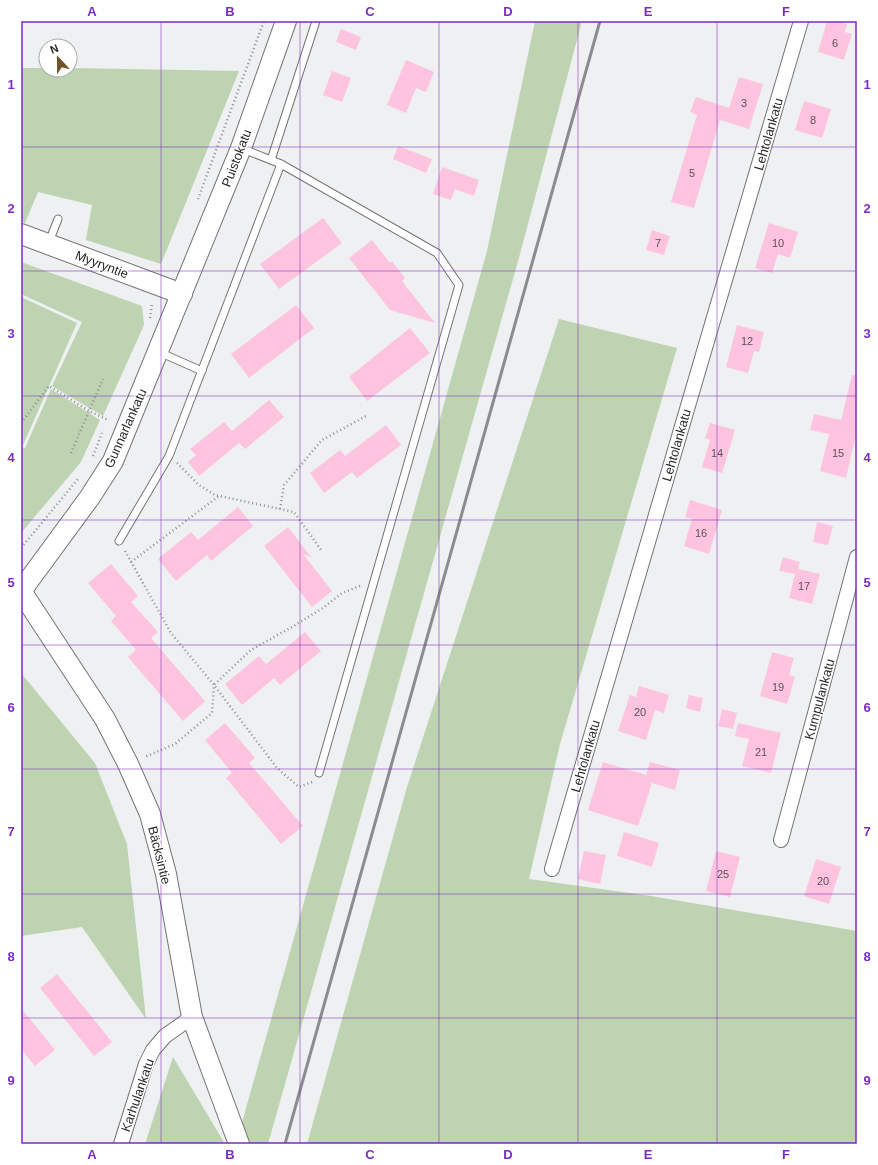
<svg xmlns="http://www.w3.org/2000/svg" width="878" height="1165" font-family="Helvetica,sans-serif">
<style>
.green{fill:#bdd3b1}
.building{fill:#fec4df}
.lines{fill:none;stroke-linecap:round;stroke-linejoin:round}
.lane-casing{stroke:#737476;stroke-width:9}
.street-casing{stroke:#737476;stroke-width:16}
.secondary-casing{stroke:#737476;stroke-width:22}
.path{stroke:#8d8f90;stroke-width:2.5;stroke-dasharray:1 3;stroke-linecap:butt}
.lane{stroke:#fff;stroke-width:7}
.street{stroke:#fff;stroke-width:14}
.secondary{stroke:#fff;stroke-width:20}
.rail{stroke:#8a8c8d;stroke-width:3}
.grid{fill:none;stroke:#7b2cbf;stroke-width:1;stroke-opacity:0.55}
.labels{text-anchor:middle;stroke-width:3;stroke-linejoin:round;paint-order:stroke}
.number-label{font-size:11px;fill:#5e5057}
.street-label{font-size:13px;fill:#292a2a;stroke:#fff}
.neatline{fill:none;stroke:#7b2cbf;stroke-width:1.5}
.grid-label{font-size:13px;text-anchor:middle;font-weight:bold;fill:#7b2cbf}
</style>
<rect width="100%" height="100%" fill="#eef0f2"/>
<!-- green -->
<g class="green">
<path d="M535,21H582L520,254L268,1144H236L487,251Z"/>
<path d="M21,68H46V70H70V68L239,71L161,264L86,240L92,205L38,192L25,223L21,221Z"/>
<path d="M21,262L142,306L144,325L103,416L52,386L82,322L21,294Z"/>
<path d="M21,297L77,323L23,445L21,444Z"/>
<path d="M559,319L677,348L560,744L529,879L651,896L857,931V1144H307L407,787Z"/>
<path d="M51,389L100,420L81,462L21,533V447L25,448Z"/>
<path d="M21,673L95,763L127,844L146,1019L82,927L21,936Z"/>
<path d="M173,1057L225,1144H145Z"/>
</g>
<!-- building -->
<g class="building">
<path d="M827,21H838L847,24L845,32L852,34L844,60L818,52Z"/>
<path d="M341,29L361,37L356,50L336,42Z"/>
<path d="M406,60L434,72L426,92L416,88L406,113L387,105Z"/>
<path d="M332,71L351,78L342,102L323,95Z"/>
<path d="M739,77L763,84L749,129L720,120L694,208L671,202L697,115L690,112L696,97L729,108Z"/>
<path d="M804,101L831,109L822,138L795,130Z"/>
<path d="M398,146L432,159L426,173L393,159Z"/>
<path d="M442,167L479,180L474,196L455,189L451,200L433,194Z"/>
<path d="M323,218L342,243L279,289L260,264Z"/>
<path d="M769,223L798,232L790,258L778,254L772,273L755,268Z"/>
<path d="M652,230L670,236L664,255L646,250Z"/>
<path d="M372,240L390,263L392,261L405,278L402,281L435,323L390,310L349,258Z"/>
<path d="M296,305L314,328L249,378L231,354Z"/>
<path d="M737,325L764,332L759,352L754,351L748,373L726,367Z"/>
<path d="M410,328L430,353L367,401L349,377Z"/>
<path d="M852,375L857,376V430L846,478L820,471L829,434L810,430L814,414L841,420Z"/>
<path d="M269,400L284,417L245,449L239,443L199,476L188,462L196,455L190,449L224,422L232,431Z"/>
<path d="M710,423L735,430L722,473L702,467L710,440L705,438Z"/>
<path d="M386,425L401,445L357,478L352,472L324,493L310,473L340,450L345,456Z"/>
<path d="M690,500L722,510L709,554L684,546L692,519L685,517Z"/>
<path d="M238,507L253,526L211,561L207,555L176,581L158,559L191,532L198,540Z"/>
<path d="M817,522L833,526L828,545L813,542Z"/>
<path d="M288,527L311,557L303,554L332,591L312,607L264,546Z"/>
<path d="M783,557L800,562L798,569L820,574L812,604L789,598L795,574L779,571Z"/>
<path d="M111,564L138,596L131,602L158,632L151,638L205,701L183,721L128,657L136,650L111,621L116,616L88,583Z"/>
<path d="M305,632L321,651L280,685L274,678L242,705L225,684L259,656L266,664Z"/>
<path d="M772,652L794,658L789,675L795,677L787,704L760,696Z"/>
<path d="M639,686L669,695L664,713L655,710L646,740L618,731L630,695L636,697Z"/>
<path d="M689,695L703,698L700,712L686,708Z"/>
<path d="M722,709L737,713L733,729L718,726Z"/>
<path d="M225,723L255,758L249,763L303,826L281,844L226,778L232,773L205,740Z"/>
<path d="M738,723L781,733L771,773L742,766L749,739L735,736Z"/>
<path d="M603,762L646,775L650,762L680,770L675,790L652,783L638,826L588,810Z"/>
<path d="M624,832L659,843L652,867L617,856Z"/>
<path d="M584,851L606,855L600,884L578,879Z"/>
<path d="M716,851L740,857L730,897L706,891Z"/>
<path d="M816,859L841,867L829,904L804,896Z"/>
<path d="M57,974L112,1042L94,1056L40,988Z"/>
<path d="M21,1008L55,1050L35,1066L21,1049Z"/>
</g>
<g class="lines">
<defs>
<g id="lane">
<path d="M243,149L281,164L437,253L459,285L319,773"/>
<path d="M271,160L316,21"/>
<path d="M49,242L58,219"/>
<path d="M159,352L202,371"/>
<path d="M119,541L169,456L281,164"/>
</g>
<g id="street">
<path d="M781,840L857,557"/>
<path d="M552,869L801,21"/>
<path d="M121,1144L146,1064L153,1050L165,1036L192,1017"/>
</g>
<g id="secondary">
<path d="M21,234L182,294"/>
<path d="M21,591L90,497L113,461L241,148L286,21"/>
<path d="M21,591L105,719L128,764L150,814L166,874L192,1017L239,1144"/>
</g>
</defs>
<!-- lane casing -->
<use href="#lane" class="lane-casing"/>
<!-- street casing -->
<use href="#street" class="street-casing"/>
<!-- secondary casing -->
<use href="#secondary" class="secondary-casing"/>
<!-- path -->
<g class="path">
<path d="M198,199L264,21"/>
<path d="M150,318L152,303"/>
<path d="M21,423L49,386L89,411L103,379"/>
<path d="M71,453L89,411L108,420"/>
<path d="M93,456L102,433"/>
<path d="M177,463L199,485L215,495L294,512L321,550"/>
<path d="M280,509L284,485L322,440L366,416"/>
<path d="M21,548L78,479"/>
<path d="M125,551L171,633L214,685L212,713L175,744L145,757"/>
<path d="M131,562L219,496"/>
<path d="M312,782L299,787L277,768L214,685L251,650L292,627L323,608L342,593L360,586"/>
</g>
<!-- lane -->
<use href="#lane" class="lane"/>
<!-- street -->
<use href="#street" class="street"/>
<!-- secondary -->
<use href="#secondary" class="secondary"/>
<!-- rail -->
<path class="rail" d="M285,1144L600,21"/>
</g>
<!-- grid -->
<path class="grid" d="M161,21V1144M300,21V1144M439,21V1144M578,21V1144M717,21V1144M21,147H857M21,271H857M21,396H857M21,520H857M21,645H857M21,769H857M21,894H857M21,1018H857"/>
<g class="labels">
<!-- number labels -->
<g class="number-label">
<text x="835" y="47">6</text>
<text x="744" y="107">3</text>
<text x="813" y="124">8</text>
<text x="692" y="177">5</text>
<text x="658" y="247">7</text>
<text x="778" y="247">10</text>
<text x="747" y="345">12</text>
<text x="717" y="457">14</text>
<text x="838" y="457">15</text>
<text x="701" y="537">16</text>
<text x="804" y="590">17</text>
<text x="778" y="691">19</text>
<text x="640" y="716">20</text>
<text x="761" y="756">21</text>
<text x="723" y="878">25</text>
<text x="823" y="885">20</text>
</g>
<!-- street labels -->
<g class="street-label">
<text transform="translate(768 134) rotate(-74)" y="5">Lehtolankatu</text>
<text transform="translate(236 158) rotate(-69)" y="5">Puistokatu</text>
<text transform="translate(102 264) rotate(21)" y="5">Myyryntie</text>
<text transform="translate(125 428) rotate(-66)" y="5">Gunnarlankatu</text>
<text transform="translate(676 445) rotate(-74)" y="5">Lehtolankatu</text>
<text transform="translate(819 699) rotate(-75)" y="5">Kumpulankatu</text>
<text transform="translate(585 756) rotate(-74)" y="5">Lehtolankatu</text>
<text transform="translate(160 855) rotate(76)" y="5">Bäcksintie</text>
<text transform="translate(137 1095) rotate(-71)" y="5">Karhulankatu</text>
</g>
</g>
<!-- border -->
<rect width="878" height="1165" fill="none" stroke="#ffffff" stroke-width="44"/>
<!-- north arrow -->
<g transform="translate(58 58) rotate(338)"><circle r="19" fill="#ffffff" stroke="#a9aaaa"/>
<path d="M0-3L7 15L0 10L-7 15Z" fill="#6d5325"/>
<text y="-6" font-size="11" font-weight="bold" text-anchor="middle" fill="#292a2a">N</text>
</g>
<rect x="22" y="22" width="834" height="1121" class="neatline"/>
<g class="grid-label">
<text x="92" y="16">A</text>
<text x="230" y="16">B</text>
<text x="370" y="16">C</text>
<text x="508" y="16">D</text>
<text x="648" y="16">E</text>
<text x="786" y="16">F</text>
<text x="11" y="89">1</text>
<text x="867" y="89">1</text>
<text x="11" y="213">2</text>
<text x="867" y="213">2</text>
<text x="11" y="338">3</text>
<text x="867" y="338">3</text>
<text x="11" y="462">4</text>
<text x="867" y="462">4</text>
<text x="11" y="587">5</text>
<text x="867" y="587">5</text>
<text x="11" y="712">6</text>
<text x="867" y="712">6</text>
<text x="11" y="836">7</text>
<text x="867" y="836">7</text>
<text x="11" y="961">8</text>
<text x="867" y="961">8</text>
<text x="11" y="1085">9</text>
<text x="867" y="1085">9</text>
<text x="92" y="1159">A</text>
<text x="230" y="1159">B</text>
<text x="370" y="1159">C</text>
<text x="508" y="1159">D</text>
<text x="648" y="1159">E</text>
<text x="786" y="1159">F</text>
</g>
</svg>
